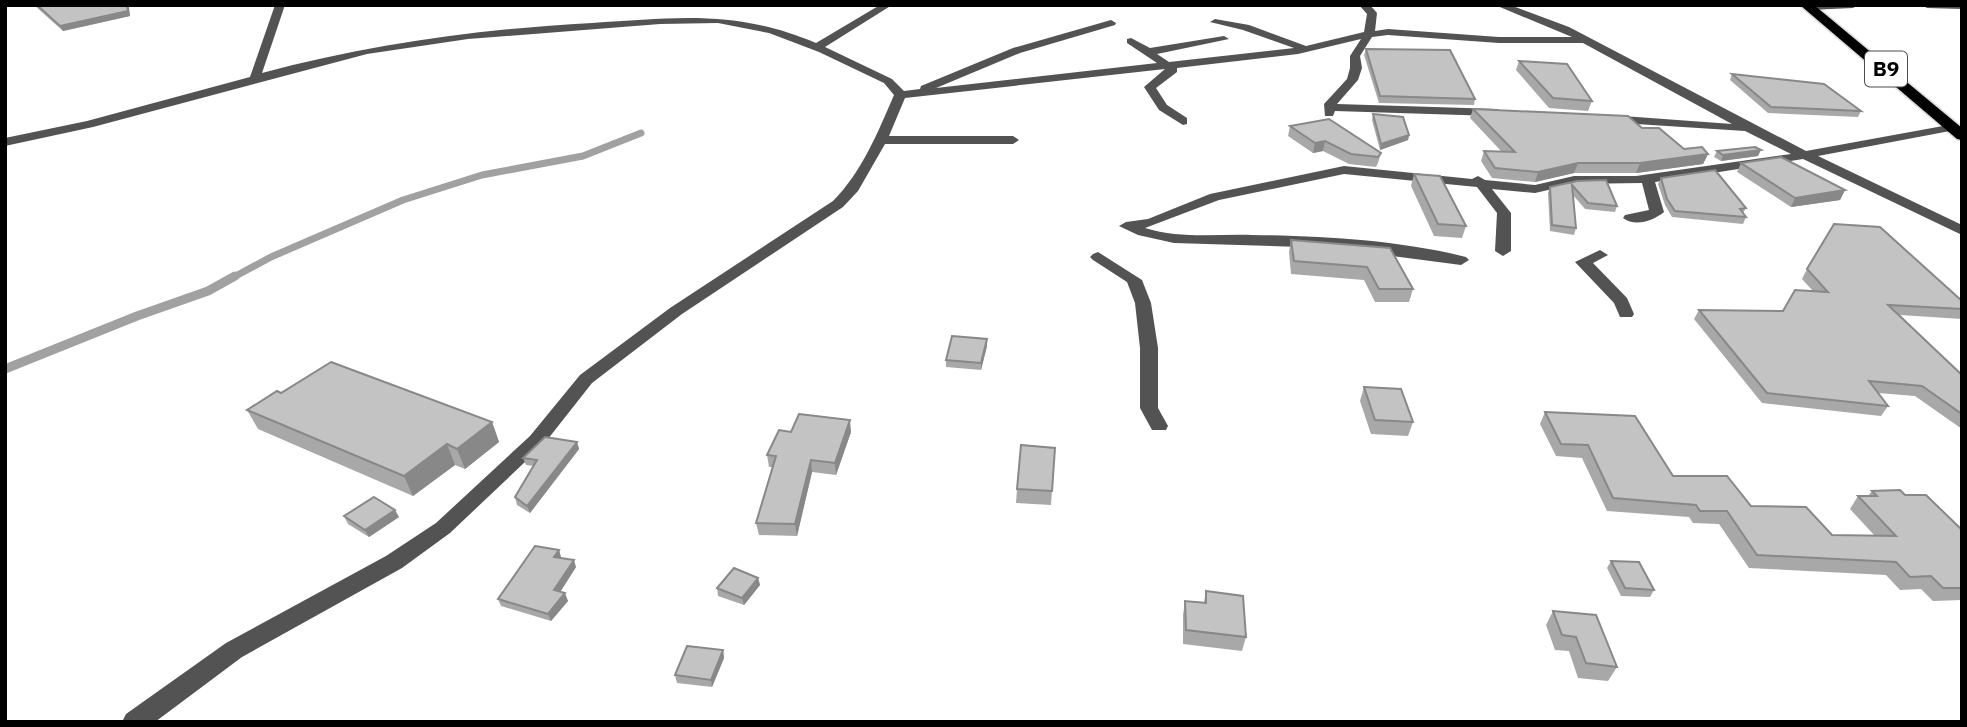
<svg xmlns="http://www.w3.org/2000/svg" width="1967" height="727" font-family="'IBM Plex Sans',sans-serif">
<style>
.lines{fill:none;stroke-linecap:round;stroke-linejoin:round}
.stream-far1{stroke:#a1a1a1;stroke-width:7}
.stream{stroke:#a1a1a1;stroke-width:9}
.highway-casing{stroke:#dbdbdb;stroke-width:3}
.minor{fill:#535353;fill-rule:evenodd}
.highway{fill:#000;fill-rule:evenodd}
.wall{fill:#a8a8a8}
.shaded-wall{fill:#888}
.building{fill:#c3c3c3;stroke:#888;stroke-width:2}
.labels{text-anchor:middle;stroke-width:7;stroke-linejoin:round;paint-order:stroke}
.shield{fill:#fff;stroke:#4c4c4c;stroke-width:2}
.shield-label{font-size:21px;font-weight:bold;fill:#000}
</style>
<rect width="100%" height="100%" fill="#fff"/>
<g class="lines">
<!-- stream-far1 -->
<path class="stream-far1" d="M232,278L271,257L403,200L482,175L583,156L641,133"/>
<!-- stream -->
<path class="stream" d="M5,369L137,316L208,291L235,276"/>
<defs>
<path id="highway" d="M1800,5H1814L1962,128V140L1957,139Z"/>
</defs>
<!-- highway casing -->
<use href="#highway" class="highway-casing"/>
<!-- minor -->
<g class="minor">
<path d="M275,5H285L262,73C371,44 480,29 592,23C676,18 735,9 816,43L880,5H892L825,47L892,79L904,91L920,89L921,86L1013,48L1111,20L1116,23L1115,25L1020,53L936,88L1157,63L1127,43V39L1131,38L1150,48L1224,36L1229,39L1157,54L1169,62L1294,48L1243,30L1210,22L1215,19L1249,25L1306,46L1364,32L1367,14L1359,5H1370L1377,13L1375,31L1388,29L1499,37H1572L1495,5H1510L1569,27L1806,151L1954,124V130L1950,131L1818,156L1962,225V235L1803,159L1655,182L1664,212C1653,221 1635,227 1623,218L1625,215L1649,210L1642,183L1574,184L1535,193L1492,189L1511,213V251L1503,256L1495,251L1497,213L1477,187L1344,174L1219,200L1145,228C1180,239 1216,234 1252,235C1322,236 1398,240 1466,257L1469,260L1461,265L1331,248L1174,243L1138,235L1119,226L1126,222L1148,219L1210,194L1344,166L1472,179L1478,176L1485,180L1535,185L1574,176H1636L1791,154L1745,131L1605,122L1603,119L1609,115L1732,124L1583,43H1499L1388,35L1372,37L1360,56L1362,68L1358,80L1337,104L1498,109L1500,112L1494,116L1335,111L1333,116H1325L1324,104L1347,79L1350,68V56L1361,39L1298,54L1177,68V72L1156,88L1167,105L1187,118V124L1183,125L1159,110L1144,87L1165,69L905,98L889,136H1013L1019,140L1013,144H885L858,191L843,207L682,314L592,383L544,444L450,533L402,568L242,657L155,722H122L126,714L226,643L386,556L436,523L530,436L580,375L670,308L833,201C862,172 878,132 894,95L884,83L819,52L769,33L718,23L660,24L468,39L367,54L93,127L5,146V138L87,121L250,77Z"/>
<path d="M1805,5H1858L1853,8L1809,10L1806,9Z"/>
<path d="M1922,5H1962V9L1927,8Z"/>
<path d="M1600,250L1608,255L1593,263L1627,298L1634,314L1632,317H1620L1614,303L1575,262Z"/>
<path d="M1098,252L1142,280L1151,303L1158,348V408L1168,426L1166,430H1152L1140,408V348L1135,303L1127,282L1093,260L1090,257L1093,254Z"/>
</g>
<!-- highway -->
<use href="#highway" class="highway"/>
</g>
<!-- wall -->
<g class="wall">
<path d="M34,5H128L130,16L63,31Z"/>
<path d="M1366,49L1475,99L1474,105L1379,103L1364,55Z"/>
<path d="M1519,61L1592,101L1588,111L1549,108L1516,70Z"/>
<path d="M1732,74L1861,111L1858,117L1768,113L1730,80Z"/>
<path d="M1473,109L1642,128L1684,149L1708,154L1703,164L1636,173H1574L1535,182L1492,178L1481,161L1484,151L1502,152L1470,118Z"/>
<path d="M1373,114L1409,135L1408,140L1380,150L1372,120Z"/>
<path d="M1290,126L1381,153L1378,163L1376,167L1349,164L1323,151L1313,153L1288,136Z"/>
<path d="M1717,151L1758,156L1721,161L1714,157Z"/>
<path d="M1741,163L1845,190L1840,200L1791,207L1737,172Z"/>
<path d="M1414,174L1466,226L1462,238L1434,236L1411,186Z"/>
<path d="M1661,178L1746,208L1743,213L1746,217L1743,224L1672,217L1665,205L1658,184Z"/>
<path d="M1577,181L1617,206L1615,212L1585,209L1573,195L1576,228L1574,235L1550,231L1548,193L1550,187Z"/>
<path d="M1291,240L1390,248L1413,289L1409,302H1375L1364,280L1291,274L1289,252Z"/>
<path d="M1807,269L1962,301V319L1900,315L1962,375V429L1915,396L1878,393L1888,406L1881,416L1762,403L1694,319L1699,310L1783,311L1813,291L1802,279Z"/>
<path d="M987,346L981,370L946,367V360Z"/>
<path d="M1364,387L1413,422L1408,436L1371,434L1360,401Z"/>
<path d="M281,393L492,422L499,442L465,469L455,465L413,496L258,429L247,410Z"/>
<path d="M1545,412L1673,476L1751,506L1832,535L1875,536L1850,509L1858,496H1868L1872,491L1905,495L1962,530V600L1933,601L1921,589L1900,590L1886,575L1749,568L1719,524L1693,523L1689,517L1607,511L1582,458L1556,456L1540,424Z"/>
<path d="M791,432H851L836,475L812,472L797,536L759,535L756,523L773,467H769L767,455Z"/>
<path d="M577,442L579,449L530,513L517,505L515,497L534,466L526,465L523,458Z"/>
<path d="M1055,448L1051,505L1016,503L1017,489Z"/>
<path d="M344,516L399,517L369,537L348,524Z"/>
<path d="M559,550L561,558L576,567L560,592L568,601L551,621L501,606L498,599Z"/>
<path d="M1611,561L1654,590L1650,597L1621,596L1607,568Z"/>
<path d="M758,578L760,585L744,605L718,596L717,588Z"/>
<path d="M1206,591L1246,637L1242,651L1183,644V615L1185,601L1204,602Z"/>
<path d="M1553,611L1617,667L1608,681L1578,678L1569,651L1555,650L1546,625Z"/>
<path d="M723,650L724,658L712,687L677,683L675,675Z"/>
</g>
<!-- shaded-wall -->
<g class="shaded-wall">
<path d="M127,5L129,7L130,16L63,31L60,26Z"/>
<path d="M1409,135L1408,140L1380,150L1381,144Z"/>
<path d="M1325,141L1323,151L1313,153L1315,143Z"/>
<path d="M1761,150L1758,156L1721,161L1723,155Z"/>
<path d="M1708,154L1703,164L1636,173L1640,163Z"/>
<path d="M1578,163L1574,173L1535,182L1538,172Z"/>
<path d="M1845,190L1840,200L1791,207L1795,198Z"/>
<path d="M987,339V346L981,370V363Z"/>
<path d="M850,420L851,432L836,475L835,463Z"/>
<path d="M492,422L499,442L465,469L457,449Z"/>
<path d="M577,442L579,449L530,513L527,506Z"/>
<path d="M447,444L455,465L413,496L404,476Z"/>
<path d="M811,460L812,472L797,536L795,524Z"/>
<path d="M395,510L399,517L369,537L365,530Z"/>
<path d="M559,550L561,557L557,564L554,557Z"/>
<path d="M574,560L576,567L557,597L554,590Z"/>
<path d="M758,578L760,585L744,605L742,598Z"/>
<path d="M565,593L568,601L551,621L548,614Z"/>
<path d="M723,650L724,658L712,687L711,680Z"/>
</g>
<!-- building -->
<g class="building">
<path d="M37,5H127L128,11L60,26Z"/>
<path d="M1366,49L1450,50L1475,99L1380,96Z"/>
<path d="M1519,61L1567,64L1592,101L1553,98Z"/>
<path d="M1732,74L1824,84L1861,111L1771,107Z"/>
<path d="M1473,109L1628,116L1642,128H1659L1684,149L1702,147L1708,154L1640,163H1578L1538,172L1495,168L1484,151L1515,152Z"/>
<path d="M1373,114L1403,117L1409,135L1381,144Z"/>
<path d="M1329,119L1381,153L1378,157L1351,154L1325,141L1315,143L1290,126Z"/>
<path d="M1755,147L1761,150L1723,155L1717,151Z"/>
<path d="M1781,157L1845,190L1795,198L1741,163Z"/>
<path d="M1715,170L1746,208L1740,209L1746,217L1675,211L1667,199L1661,178Z"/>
<path d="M1414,174L1440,176L1466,226L1438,224Z"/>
<path d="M1606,180L1617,206L1588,203L1572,185L1576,228L1552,225L1550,187L1577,181Z"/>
<path d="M1834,224L1880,227L1962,301V309L1888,305L1962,375V414L1922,386L1869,381L1888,406L1767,393L1699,310L1783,311L1795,290L1828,292L1807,269Z"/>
<path d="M1291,240L1390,248L1413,289H1379L1367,267L1294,261Z"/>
<path d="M952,336L987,339L981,363L946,360Z"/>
<path d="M331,362L492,422L457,449L447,444L404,476L247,410L277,391L281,393Z"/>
<path d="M1364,387L1401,389L1413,422L1375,420Z"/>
<path d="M1545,412L1635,416L1673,476H1727L1751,506L1806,507L1832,535L1896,536L1858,496H1877L1872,491L1900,490L1905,495H1926L1962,530V588H1943L1931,576L1910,577L1896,562L1757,555L1727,511H1700L1696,505L1613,498L1588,445L1561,444Z"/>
<path d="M799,414L850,420L835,463L811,460L795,524L756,523L776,456L767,455L779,430L791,432Z"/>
<path d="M545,437L577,442L527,506L515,497L537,460L523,458Z"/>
<path d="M1021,445L1055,448L1052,491L1017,489Z"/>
<path d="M374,497L395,510L365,530L344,516Z"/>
<path d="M535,546L559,550L554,557L574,560L554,590L565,593L548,614L498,599Z"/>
<path d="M1611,561L1639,562L1654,590L1625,588Z"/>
<path d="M734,568L758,578L742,598L717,588Z"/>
<path d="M1206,591L1243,596L1246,637L1186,630L1185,601L1206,603Z"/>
<path d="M1553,611L1596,615L1617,667L1586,663L1576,637L1562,635Z"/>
<path d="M687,646L723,650L711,680L675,675Z"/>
</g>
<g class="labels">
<!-- shield labels -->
<rect class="shield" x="1865" y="51.5" width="42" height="35" rx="5"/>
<g class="shield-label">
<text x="1886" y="76">B9</text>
</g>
</g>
<!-- border -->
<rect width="1967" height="727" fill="none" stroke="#000000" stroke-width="14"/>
</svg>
